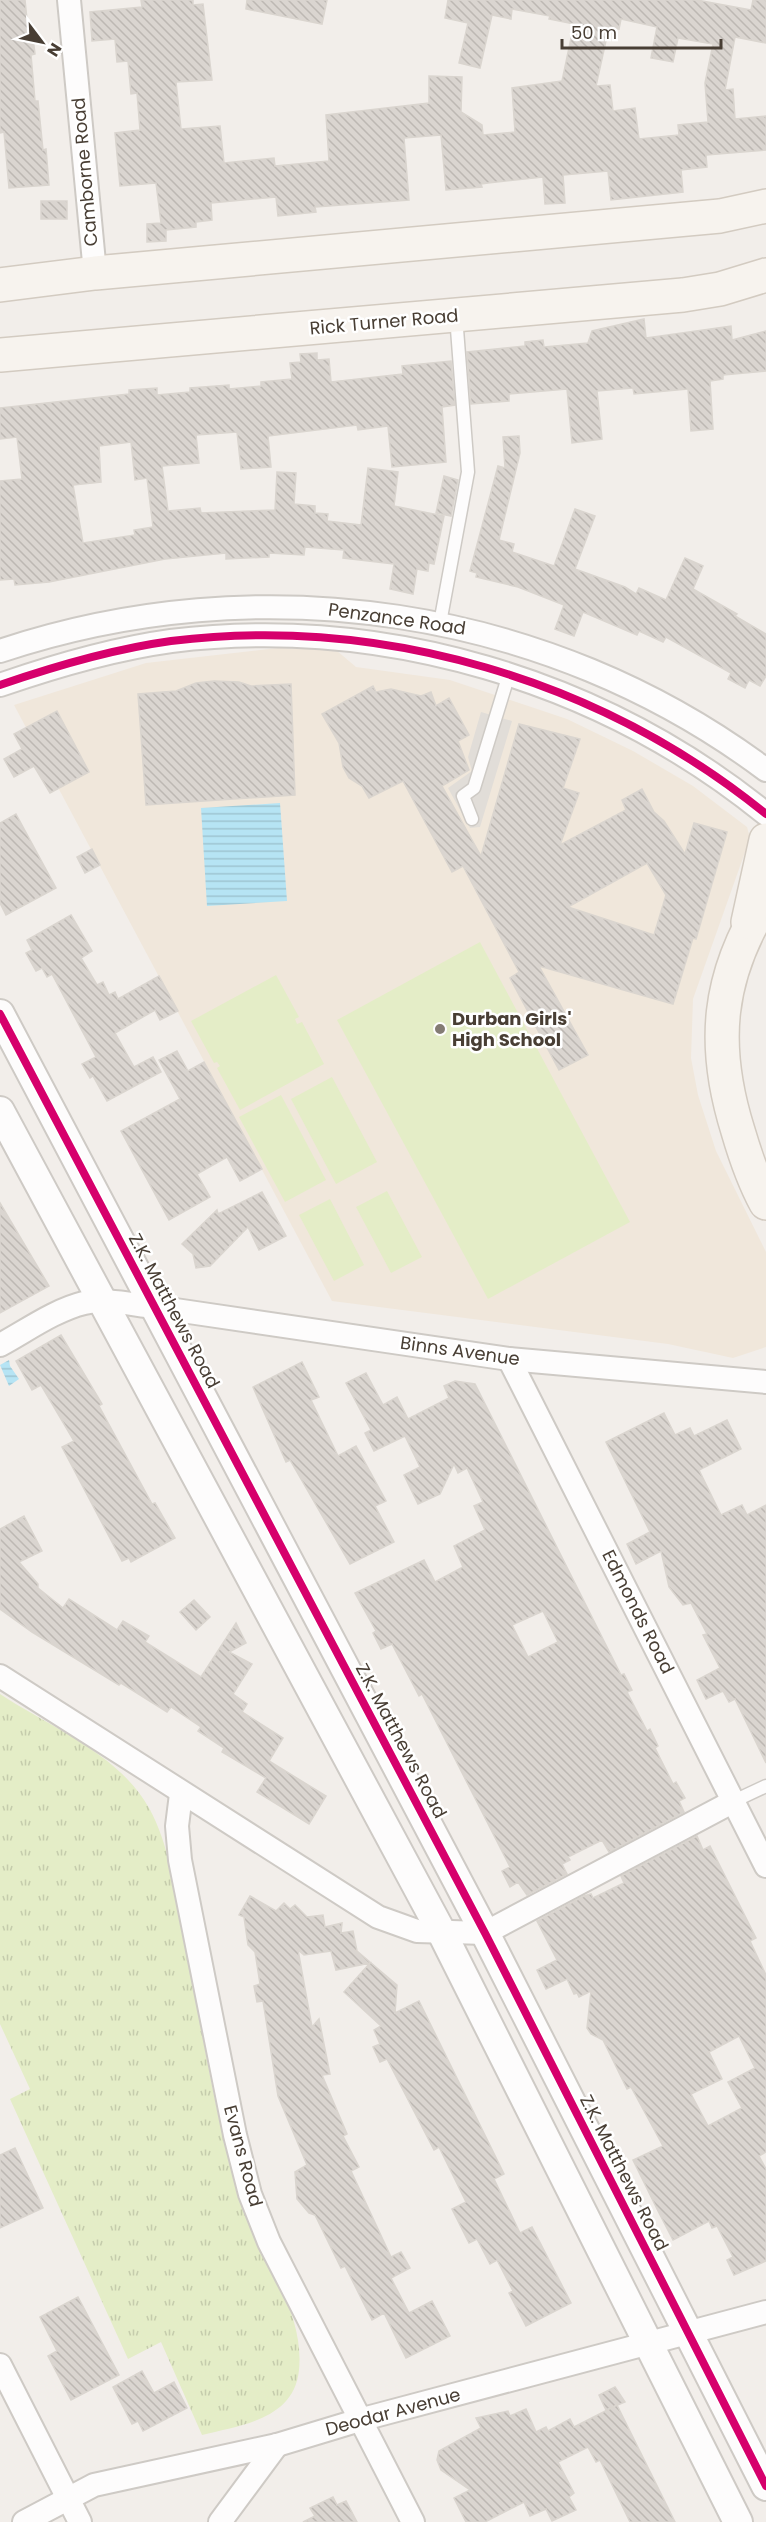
<svg xmlns="http://www.w3.org/2000/svg" width="766" height="2522" font-family="Poppins,sans-serif">
<style>
.education{fill:#f0e7db}
.green{fill:#e4edc7}
.park{fill:url(#park-tufts)}
.parking{fill:#e1ddd8}
.water{fill:url(#water-rules)}
.building{fill:url(#building-back-hatch);stroke:#dad5cf;stroke-width:1.5;fill-rule:evenodd}
.lines{fill:none;stroke-linecap:round;stroke-linejoin:round}
.service-casing{stroke:#cecac5;stroke-width:15}
.minor-casing{stroke:#cecac5;stroke-width:26}
.tertiary-casing{stroke:#cecac5;stroke-width:32}
.secondary-casing{stroke:#d3cbc1;stroke-width:36}
.service{stroke:#fdfcfc;stroke-width:12}
.minor{stroke:#fdfcfc;stroke-width:22}
.tertiary{stroke:#fdfcfc;stroke-width:28}
.secondary{stroke:#f7f3ee;stroke-width:33}
.cycleway-casing{stroke:#fff;stroke-width:11}
.cycleway{stroke:#d6006c;stroke-width:8}
.poi-dot{fill:#847c74;stroke:#fff;stroke-width:2}
.labels{text-anchor:middle;stroke-width:5;stroke-linejoin:round;paint-order:stroke}
.street-label{font-size:18px;fill:#483e34;stroke:#fff}
.poi-label{font-size:18px;font-weight:bold;fill:#483e34;stroke:#fff;text-anchor:start}
</style>
<defs>
<pattern id="park-tufts" width="24" height="20" patternUnits="userSpaceOnUse" patternTransform="scale(1.5)"><rect width="24" height="20" fill="#e4edc7"/><path d="M3 7l-1-3M5 7V3M7 7l1-3M15 17l-1-3M17 17v-4M19 17l1-3" fill="none" stroke="#c5ccac"/></pattern>
<pattern id="water-rules" width="6" height="5" patternUnits="userSpaceOnUse" patternTransform="scale(1.5)"><rect width="6" height="5" fill="#b6e4f4"/><path d="M0 2.5h6" fill="none" stroke="#9ec5d2"/></pattern>
<pattern id="building-back-hatch" width="6" height="6" patternUnits="userSpaceOnUse" patternTransform="scale(1.5)"><rect width="6" height="6" fill="#dad5d0"/><path d="M-1 5l2 2M0 0l6 6M5-1l2 2" fill="none" stroke="#bdb8b3"/></pattern>
</defs>
<rect width="100%" height="100%" fill="#f2eeea"/>
<!-- education -->
<path class="education" d="M278,648L336,650L356,667L450,680L567,719L633,751L693,786L747,827L750,838L693,999L691,1058L698,1095L716,1151L766,1252V1347L733,1358L668,1344L332,1301L14,705L146,663Z"/>
<!-- green -->
<g class="green">
<path d="M480,942L630,1222L488,1299L337,1020Z"/>
<path d="M276,975L299,1017L295,1019L297,1024L302,1022L324,1064L240,1110L217,1068L220,1066L217,1062L214,1063L191,1021Z"/>
<path d="M332,1077L377,1162L336,1184L291,1099Z"/>
<path d="M281,1095L326,1180L285,1202L239,1117Z"/>
<path d="M387,1191L422,1257L391,1273L356,1207Z"/>
<path d="M330,1199L364,1265L334,1281L299,1215Z"/>
</g>
<!-- park -->
<path class="park" d="M0,1694C50,1727 119,1754 149,1808C169,1844 174,1887 182,1926C201,2019 213,2114 242,2204C260,2258 305,2310 299,2370C294,2420 240,2425 202,2435L161,2342L128,2359L10,2099L30,2089L0,2024Z"/>
<!-- parking -->
<path class="parking" d="M481,712L512,721L480,827L470,828L448,788L472,771L468,757Z"/>
<!-- water -->
<g class="water">
<path d="M280,803L287,901L207,906L201,808Z"/>
<path d="M9,1360L10,1366L19,1379L9,1386L0,1365Z"/>
</g>
<!-- building -->
<g class="building">
<path d="M0,0H25L29,39L33,38L35,54L31,55L35,101H38L43,150L46,149L49,185L9,188L4,132L0,133Z"/>
<path d="M141,0H193V5L203,4L212,80L176,82L181,129L220,126L224,163L274,158L275,166L329,161L326,115L429,103V76L462,77L461,112L482,125L483,135L515,132L512,88L562,81L574,24L549,19L550,16L512,9L511,19L492,15L480,68L459,63L468,23L445,18L448,0H697L751,10L753,0H766V43L735,37L725,90L733,89L735,119L766,116V150L706,155L707,167L681,170L683,192L611,200L608,171L563,175L565,203L545,204L543,177L488,183L481,184L482,187L446,190L441,135L404,138L409,200L315,207L316,212L278,216L276,197L211,203L212,220L196,222V227L166,230V241L147,242V224L161,223L156,183L120,186L115,133L140,130L137,93L131,94L128,61L117,62L115,39L92,41L90,12L142,7ZM621,19L657,27L651,58L673,62L678,38L713,44L705,83L708,122L678,125L679,135L639,139L635,108L613,111L610,85L596,86L609,27L619,29Z"/>
<path d="M247,0H327L322,24L246,9Z"/>
<rect x="41" y="201" width="26" height="18"/>
<path d="M644,319L646,338L731,326L732,340L766,331V371L723,375V379L710,381L713,429L691,431L688,389L634,394L633,388L597,391L602,439L572,443L567,389L509,394V401L471,404L467,352L525,346V342L543,340L544,347L588,343L592,331Z"/>
<path d="M317,353V360L329,359L331,382L403,374L402,366L451,361L455,405L442,407L446,462L392,467L388,426L358,430L357,425L268,436L271,467L241,469L237,432L196,435L199,463L162,466L168,511L200,508L201,513L275,510L277,472L296,473L294,504L315,506V513L328,514L327,521L361,525L368,468L398,472L394,506L444,516L434,564L429,563L428,571L417,569L413,594L390,589L394,564L343,558L344,550L305,547L304,555L269,553V557L226,559V553L165,559L49,582L15,585L14,579L0,580V481L22,479L17,437L0,439V408L129,394V390L157,388V395L190,392V388L229,385V389L261,386V382L292,379L290,363L301,362L300,354ZM131,442L135,480L147,478L153,527L134,530L135,535L83,543L73,485L101,482L99,446Z"/>
<path d="M519,436L520,453L499,540L514,544L512,552L554,566L575,509L595,516L575,569L625,587L636,594L639,588L666,600L685,558L703,566L693,589L737,614L735,616L766,634V676L760,686L749,680L745,688L728,679L731,673L666,637L663,642L639,631L637,635L583,612L574,636L555,629L564,605L518,587L476,577L477,573L470,571L498,466L505,468L503,437Z"/>
<path d="M444,476L458,480L451,516L436,513Z"/>
<path d="M214,681L239,682L251,686L291,684L295,795L146,805L138,694L176,691L196,683Z"/>
<path d="M373,686L376,692L391,689L421,696L431,692L436,706L449,698L469,735L458,741L469,770L442,786L481,856L519,724L580,739L563,788L579,793L560,845L626,810L622,800L642,789L654,812L664,821L685,854L694,823L727,832L696,939L693,938L673,1004L539,966L588,1055L559,1070L510,978L519,972L463,866L452,872L403,781L369,798L362,786L349,778L343,767L339,743L322,714ZM647,863L666,895L654,935L568,907Z"/>
<path d="M57,711L89,772L50,793L34,766L14,777L4,759L22,749L14,734Z"/>
<path d="M16,814L56,888L6,915L0,903V823Z"/>
<path d="M92,849L100,865L85,873L77,857Z"/>
<path d="M71,915L92,951L81,958L97,985L103,982L109,995L115,992L118,999L159,976L178,1011L160,1020L155,1010L115,1033L134,1067L153,1057L161,1072L107,1101L93,1076L90,1078L82,1064L96,1057L52,974L47,977L42,968L36,971L26,953L32,950L27,940Z"/>
<path d="M177,1051L188,1071L204,1062L262,1169L240,1181L227,1157L197,1174L210,1197L169,1220L121,1131L180,1099L159,1060Z"/>
<path d="M262,1192L286,1236L259,1250L248,1227L210,1266L196,1268L193,1254L182,1244L217,1210L218,1214Z"/>
<path d="M0,1203L49,1286L0,1313Z"/>
<path d="M61,1335L102,1404L99,1406L152,1504L155,1503L175,1538L131,1562L129,1558L122,1561L62,1447L74,1441L41,1385L32,1390L16,1361Z"/>
<path d="M302,1362L319,1397L311,1400L338,1456L356,1446L386,1501L375,1506L394,1542L350,1564L290,1460L286,1462L253,1387Z"/>
<path d="M366,1373L383,1405L397,1397L408,1419L449,1398L444,1386L455,1381L475,1384L621,1675L624,1674L632,1690L627,1692L647,1731L650,1729L658,1746L655,1748L673,1784L676,1782L685,1798L679,1801L684,1812L609,1852L602,1840L568,1857L570,1860L562,1864L567,1874L527,1895L518,1882L510,1887L502,1871L510,1867L422,1694L419,1696L392,1644L381,1649L373,1633L376,1631L355,1593L424,1560L435,1582L463,1567L454,1546L485,1530L474,1506L483,1502L467,1468L458,1473L454,1464L440,1494L418,1504L404,1475L420,1467L405,1436L374,1451L365,1433L371,1430L346,1383ZM543,1611L558,1642L528,1657L512,1625Z"/>
<path d="M664,1413L675,1435L690,1428L694,1436L727,1420L741,1449L699,1470L721,1515L742,1505L747,1515L766,1505V1763L735,1699L729,1702L723,1691L706,1699L697,1680L720,1668L703,1635L707,1634L691,1603L683,1605L669,1587L661,1551L636,1564L627,1544L650,1532L606,1442Z"/>
<path d="M24,1516L42,1551L19,1562L38,1584V1588L63,1608L69,1599L117,1630L123,1621L149,1636L145,1642L201,1677L236,1623L246,1643L229,1652L252,1664L233,1694L247,1704L242,1712L283,1738L269,1761L326,1796L309,1824L257,1792L266,1778L222,1752L224,1748L198,1731L201,1727L171,1707L167,1712L121,1683L119,1685L32,1632L0,1609V1529Z"/>
<path d="M194,1600L210,1617L196,1630L180,1612Z"/>
<path d="M697,1836L703,1850L710,1846L756,1938L750,1941L766,1975V2152L759,2156L766,2169V2261L734,2275L727,2260L733,2257L717,2226L712,2228L709,2221L673,2240L657,2209L633,2160L663,2146L631,2087L627,2089L603,2040L591,2034L587,2028L591,1991L579,1997L577,1993L574,1994L567,1979L546,1989L537,1970L557,1960L537,1921L584,1896L591,1894L593,1898L624,1883L621,1876ZM739,2036L755,2068L728,2082L742,2108L708,2126L691,2094L722,2079L709,2052Z"/>
<path d="M250,1896L276,1911L284,1903L290,1909L295,1905L307,1917L323,1915L325,1927L342,1923L341,1933L353,1931L357,1951L397,1985L395,2013L419,2001L504,2174L494,2179L520,2233L532,2227L571,2303L526,2326L509,2293L513,2291L497,2260L490,2264L477,2239L469,2243L452,2209L466,2202L439,2147L434,2150L387,2059L380,2062L373,2047L380,2044L374,2030L381,2026L344,1992L370,1963L336,1970L331,1951L304,1955L298,1950L312,2027L319,2019L330,2074L322,2075L347,2134L343,2136L359,2167L351,2171L391,2257L401,2252L410,2268L391,2278L409,2313L432,2301L450,2336L406,2358L384,2313L372,2320L345,2266L341,2268L315,2215L309,2213L297,2199L295,2172L307,2165L278,2096L263,2001L257,2002L254,1986L260,1984L255,1952L248,1945L244,1917L239,1915Z"/>
<path d="M15,2148L43,2208L0,2228V2155Z"/>
<path d="M78,2297L119,2375L71,2400L48,2356L57,2351L40,2317Z"/>
<path d="M142,2371L154,2393L174,2382L187,2408L143,2431L138,2421L132,2424L113,2387Z"/>
<path d="M615,2387L625,2402L606,2410L599,2395Z"/>
<path d="M617,2405L675,2522H630L600,2460L596,2462L588,2447L558,2462L574,2493L569,2497L576,2510L552,2521L546,2509L530,2516L524,2502L485,2522H466L454,2498L470,2490L441,2470L437,2460L439,2451L481,2428L476,2418L508,2411L510,2416L526,2409L536,2432L546,2427L548,2431L570,2419L574,2427Z"/>
<path d="M333,2497L337,2505L346,2501L357,2522H303L315,2516L310,2508Z"/>
</g>
<g class="lines">
<defs>
<g id="service">
<path d="M440,623L468,472L456,316"/>
<path d="M472,819L463,796L474,788L509,674"/>
<path d="M734,1801L766,1786"/>
</g>
<g id="minor">
<path d="M69,0L95,273"/>
<path d="M0,651C258,565 547,606 766,770"/>
<path d="M0,685C55,666 113,649 171,641C383,615 601,680 766,814"/>
<path d="M0,1345C26,1331 55,1310 84,1303C106,1298 133,1305 155,1307L509,1359L766,1382"/>
<path d="M509,1359L766,1866"/>
<path d="M0,1676L378,1917L417,1931L485,1933L734,1801"/>
<path d="M181,1794L177,1826L180,1860L235,2135L250,2194L269,2242L413,2522"/>
<path d="M0,2365L80,2522"/>
<path d="M24,2522L94,2485L277,2445L363,2419L766,2312"/>
<path d="M220,2522L277,2445"/>
</g>
<g id="tertiary">
<path d="M0,1014L486,1935L766,2486"/>
<path d="M0,1111L442,1933L738,2522"/>
</g>
<g id="secondary">
<path d="M0,285L95,273L720,216L766,206"/>
<path d="M0,355L683,295L720,289L766,275"/>
<path d="M766,899C717,976 711,1045 738,1131C745,1155 754,1181 766,1203"/>
<path d="M748,922L766,840"/>
</g>
</defs>
<!-- service casing -->
<use href="#service" class="service-casing"/>
<!-- minor casing -->
<use href="#minor" class="minor-casing"/>
<!-- tertiary casing -->
<use href="#tertiary" class="tertiary-casing"/>
<!-- secondary casing -->
<use href="#secondary" class="secondary-casing"/>
<!-- service -->
<use href="#service" class="service"/>
<!-- minor -->
<use href="#minor" class="minor"/>
<!-- tertiary -->
<use href="#tertiary" class="tertiary"/>
<!-- secondary -->
<use href="#secondary" class="secondary"/>
<defs>
<g id="cycleway">
<path d="M0,685C55,666 113,649 171,641C383,615 601,680 766,814"/>
<path d="M0,1014L486,1935L766,2486"/>
</g>
</defs>
<!-- cycleway casing -->
<use href="#cycleway" class="cycleway-casing"/>
<!-- cycleway -->
<use href="#cycleway" class="cycleway"/>
</g>
<!-- markers -->
<circle class="poi-dot" cx="440" cy="1029" r="6"/>
<g class="labels">
<!-- street labels -->
<g class="street-label">
<text transform="translate(85 172) rotate(-95)" y="6">Camborne Road</text>
<text transform="translate(384 322) rotate(-5)" y="6">Rick Turner Road</text>
<text transform="translate(397 619) rotate(8)" y="6">Penzance Road</text>
<text transform="translate(174 1311) rotate(62)" y="6">Z.K. Matthews Road</text>
<text transform="translate(460 1351) rotate(8)" y="6">Binns Avenue</text>
<text transform="translate(638 1612) rotate(63)" y="6">Edmonds Road</text>
<text transform="translate(401 1741) rotate(62)" y="6">Z.K. Matthews Road</text>
<text transform="translate(243 2156) rotate(75)" y="6">Evans Road</text>
<text transform="translate(624 2173) rotate(63)" y="6">Z.K. Matthews Road</text>
<text transform="translate(393 2412) rotate(-15)" y="6">Deodar Avenue</text>
</g>
<!-- poi labels -->
<g class="poi-label">
<text x="452" y="1025">Durban Girls'<tspan x="452" dy="21">High School</tspan></text>
</g>
</g>
<!-- north arrow -->
<g transform="translate(42 42) rotate(122)" stroke="#ffffff" stroke-width="4.5" paint-order="stroke">
<path d="M0-4.5L10 22L0 15L-10 22Z" fill="#483e34"/>
<text y="-9" font-size="16" font-weight="bold" text-anchor="middle" fill="#483e34">N</text>
</g>
<!-- scale -->
<path d="M562 39v9h159v-9" fill="none" stroke="#483e34" stroke-width="3"/>
<text x="571" y="39" font-size="18" fill="#483e34" stroke="#ffffff" stroke-width="4.5" paint-order="stroke">50 m</text>
</svg>
